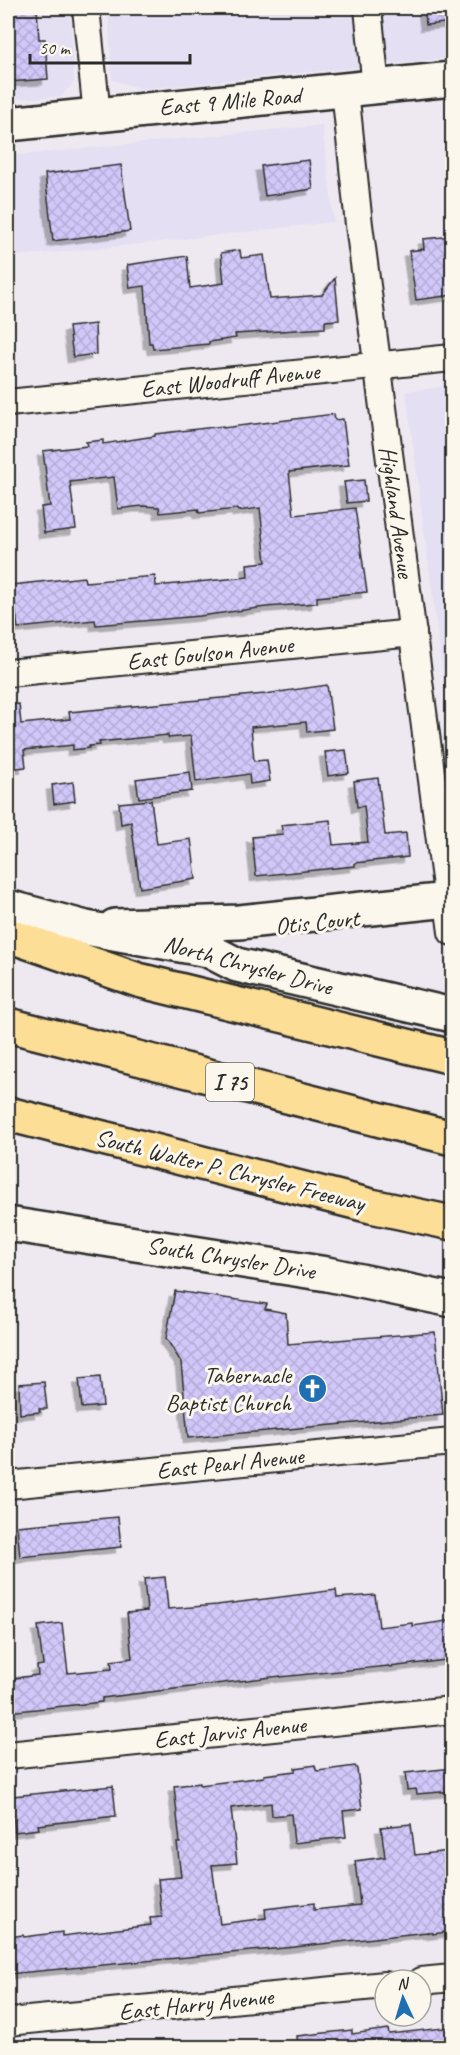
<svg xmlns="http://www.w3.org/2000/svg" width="460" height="2055" font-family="Caveat,sans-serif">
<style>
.built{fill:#e5dff3}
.building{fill:url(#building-cross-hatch);stroke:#2b2b2b;stroke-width:1.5;filter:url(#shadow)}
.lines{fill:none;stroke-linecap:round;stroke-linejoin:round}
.minor-casing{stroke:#2b2b2b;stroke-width:30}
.tertiary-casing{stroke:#2b2b2b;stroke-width:38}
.secondary-casing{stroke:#2b2b2b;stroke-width:38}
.motorway-casing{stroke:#2b2b2b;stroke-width:38}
.minor{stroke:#fbf7ec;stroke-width:26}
.tertiary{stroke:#fbf7ec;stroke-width:33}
.secondary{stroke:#fbf7ec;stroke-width:33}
.motorway{stroke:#fcde96;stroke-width:33}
.labels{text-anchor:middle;stroke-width:6;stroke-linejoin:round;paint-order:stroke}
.shield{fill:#fbf7ec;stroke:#696865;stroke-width:1.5}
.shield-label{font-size:22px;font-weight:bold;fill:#2b2b2b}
.street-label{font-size:24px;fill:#2b2b2b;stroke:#fbf7ec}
.poi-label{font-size:24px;fill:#2b2b2b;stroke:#fbf7ec;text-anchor:end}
</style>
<defs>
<pattern id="building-cross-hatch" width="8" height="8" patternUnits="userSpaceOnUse" patternTransform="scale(1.5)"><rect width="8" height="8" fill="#d1c7f9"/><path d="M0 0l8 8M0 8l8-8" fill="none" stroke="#b4abd6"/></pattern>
<filter id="shadow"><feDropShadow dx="-5.5" dy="5.5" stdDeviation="0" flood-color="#0004"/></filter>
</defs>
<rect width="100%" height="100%" fill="#eee9f0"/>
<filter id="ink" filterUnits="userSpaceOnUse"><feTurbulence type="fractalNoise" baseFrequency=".0167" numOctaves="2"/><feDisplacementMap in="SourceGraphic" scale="12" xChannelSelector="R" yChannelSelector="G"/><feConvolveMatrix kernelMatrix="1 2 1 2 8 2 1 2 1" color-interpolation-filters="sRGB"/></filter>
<g filter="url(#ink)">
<!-- built -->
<g class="built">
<path d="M8,8H70L74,82L61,97L8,99Z"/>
<path d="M108,8H452V58L143,89L112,80Z"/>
<path d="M322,125L334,222L132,245L8,257V156Z"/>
<path d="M452,386V748L406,391Z"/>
</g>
<!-- building -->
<g class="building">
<path d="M8,8H37L39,39H45L48,79L8,82Z"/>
<path d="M424,8H453V22L426,25Z"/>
<path d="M309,160L313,189L265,196L261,166Z"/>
<path d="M121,165L130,231L53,241L45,174Z"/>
<path d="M453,236V295L416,300L409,251L424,249L423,239Z"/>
<path d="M240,250L241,258L264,255L270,299L322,295L335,278L339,320L325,321V328L235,334L236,338L209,342V344L153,349L152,343H149L145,286L130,288L127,265L187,256L190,288L224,283L221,253Z"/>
<path d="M95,324L96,354L73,357L69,327Z"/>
<path d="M334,414L335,420L343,419L349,465L289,472L294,515L355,508L367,592L317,597V603L266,607L200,616L96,625L95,620L18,628L12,585L84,577L85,582L155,576L156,586L248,577L247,564L266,562L260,508L238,511L237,509L199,513L198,509L160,513L159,507L142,506L118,509L114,477L70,482L76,529L44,533L41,507L50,506L43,451L87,446L86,442L103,440V444L155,436V434L223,426V428Z"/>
<path d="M364,480L366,501L347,503L344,482Z"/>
<path d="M327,685L333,729L307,732L306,722L251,727L254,761L267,760L270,781L250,784L249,774L196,782L191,736L168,738V735L99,742L100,745L89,746V748L73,750V745L24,750L26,767L8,769V705L19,704L21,724L70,719L69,712L265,694Z"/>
<path d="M346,750L349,773L328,776L325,752Z"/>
<path d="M190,772L192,791L139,798L136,779Z"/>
<path d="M378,778L385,835L406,833L408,857L355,863V866L256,876L252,837L283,834L281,825L330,820L333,845L368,842L364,806L357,807L354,781Z"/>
<path d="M73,782L75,801L54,804L52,785Z"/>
<path d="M151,800L157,844L191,839L196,879L140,888L131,822L121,824L119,803Z"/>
<path d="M175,1291L267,1304L265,1309L286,1313L288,1344L435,1332L443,1415L188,1438L181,1362L166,1338Z"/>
<path d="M100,1377L103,1406L82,1408L79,1379Z"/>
<path d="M44,1382L47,1409H39L40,1412L20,1414L19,1384Z"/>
<path d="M118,1517L121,1547L20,1557L17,1526Z"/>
<path d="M165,1577L168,1609L217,1605L336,1590L337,1598L375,1595L379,1627L412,1623L413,1626L453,1620V1659L390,1667L389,1666L280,1677V1676L102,1698V1702L8,1712V1679L38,1675L37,1666L43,1665L38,1626L62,1623L68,1673L112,1669L111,1661L132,1658L127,1613L147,1611L144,1579Z"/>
<path d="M315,1765L316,1770L318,1771L355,1766L357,1769L362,1809L343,1811L346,1837L294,1843L291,1814L272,1816L271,1803L231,1808L237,1863L212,1865L220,1924L266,1918L265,1909L314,1903V1910L360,1905L355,1861L385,1857L381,1827L411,1824L415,1855L449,1851L452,1873L445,1874L453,1931L433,1934V1933H428L427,1932L295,1947L8,1974V1937L23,1935L24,1937L62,1932V1936L151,1925L150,1918L162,1917L158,1879L181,1877L177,1843H180L174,1786L200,1783V1785L264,1777V1775L295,1771V1768Z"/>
<path d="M453,1768V1791L417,1794L416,1789L407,1790L405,1773Z"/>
<path d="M113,1786L116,1816L38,1825L39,1829L15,1832L12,1801H14L13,1796Z"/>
<path d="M453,2027V2048H298L297,2036L352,2030V2034L388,2029L389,2034Z"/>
</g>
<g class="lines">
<defs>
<g id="minor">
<path d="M86,8L97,115"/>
<path d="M368,8L376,88"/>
<path d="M345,90L359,225L452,932"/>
<path d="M8,403L452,358"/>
<path d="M8,673L413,633"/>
<path d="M8,1485L452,1442"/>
<path d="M8,1755L452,1710"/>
<path d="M421,1981L452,1978"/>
<path d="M8,2022L385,1985"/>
</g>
<path id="tertiary" d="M115,926L239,922L448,900"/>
<g id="secondary">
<path d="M8,124L452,79"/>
<path d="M8,907L86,928L208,950L237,965L452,1015"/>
<path d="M8,1224L327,1274L452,1300"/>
</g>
<g id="motorway">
<path d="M8,935L138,980L452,1057"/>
<path d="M8,1025L452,1138"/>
<path d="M8,1114L371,1206L452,1223"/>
</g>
</defs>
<!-- minor casing -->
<use href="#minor" class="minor-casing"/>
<!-- tertiary casing -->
<use href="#tertiary" class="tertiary-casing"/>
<!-- secondary casing -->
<use href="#secondary" class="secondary-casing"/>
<!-- motorway casing -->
<use href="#motorway" class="motorway-casing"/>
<!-- minor -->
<use href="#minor" class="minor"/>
<!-- tertiary -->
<use href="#tertiary" class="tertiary"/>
<!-- secondary -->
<use href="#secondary" class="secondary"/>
<!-- motorway -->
<use href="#motorway" class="motorway"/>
</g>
</g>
<!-- icons -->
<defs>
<symbol id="church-disc" viewBox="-11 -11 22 22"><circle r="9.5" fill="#1f6fb2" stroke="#fbf7ec"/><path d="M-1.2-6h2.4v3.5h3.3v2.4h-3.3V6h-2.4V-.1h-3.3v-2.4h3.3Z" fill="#fff"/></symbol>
</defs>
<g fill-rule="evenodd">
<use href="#church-disc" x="296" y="1372" width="33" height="33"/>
</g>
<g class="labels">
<!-- shield labels -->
<rect class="shield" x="206" y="1063" width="48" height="38" rx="4.5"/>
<g class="shield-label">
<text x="230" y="1090">I 75</text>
</g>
<!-- street labels -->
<g class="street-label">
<text transform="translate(230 101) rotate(-5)" y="8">East 9 Mile Road</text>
<text transform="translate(230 380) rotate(-6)" y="8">East Woodruff Avenue</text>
<text transform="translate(397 512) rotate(82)" y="8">Highland Avenue</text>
<text transform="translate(210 653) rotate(-6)" y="8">East Goulson Avenue</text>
<text transform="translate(317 922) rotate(-6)" y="8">Otis Court</text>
<text transform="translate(248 965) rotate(15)" y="8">North Chrysler Drive</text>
<text transform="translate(230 1170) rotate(14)" y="8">South Walter P. Chrysler Freeway</text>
<text transform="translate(231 1258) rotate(9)" y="8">South Chrysler Drive</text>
<text transform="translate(230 1463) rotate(-6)" y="8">East Pearl Avenue</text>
<text transform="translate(230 1732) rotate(-6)" y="8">East Jarvis Avenue</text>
<text transform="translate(196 2004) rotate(-6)" y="8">East Harry Avenue</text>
</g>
<!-- poi labels -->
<g class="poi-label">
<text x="291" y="1383">Tabernacle<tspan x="291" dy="28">Baptist Church</tspan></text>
</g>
</g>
<!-- margin -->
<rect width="460" height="2055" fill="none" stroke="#fbf7ec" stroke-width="30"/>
<rect x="15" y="15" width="430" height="2025" fill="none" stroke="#2b2b2b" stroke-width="2" filter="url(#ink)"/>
<!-- north arrow -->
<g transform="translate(403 1998) rotate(356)"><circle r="28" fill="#fbf7ec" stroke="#a8a59f" stroke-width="1.5"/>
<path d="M0-4.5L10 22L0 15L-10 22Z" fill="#1f6fb2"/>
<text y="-9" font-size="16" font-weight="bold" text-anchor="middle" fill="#2b2b2b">N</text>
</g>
<!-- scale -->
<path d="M30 54v9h160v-9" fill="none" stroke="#2b2b2b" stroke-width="3"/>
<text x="39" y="54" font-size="18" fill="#2b2b2b" stroke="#fbf7ec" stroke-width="4.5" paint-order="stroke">50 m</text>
</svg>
